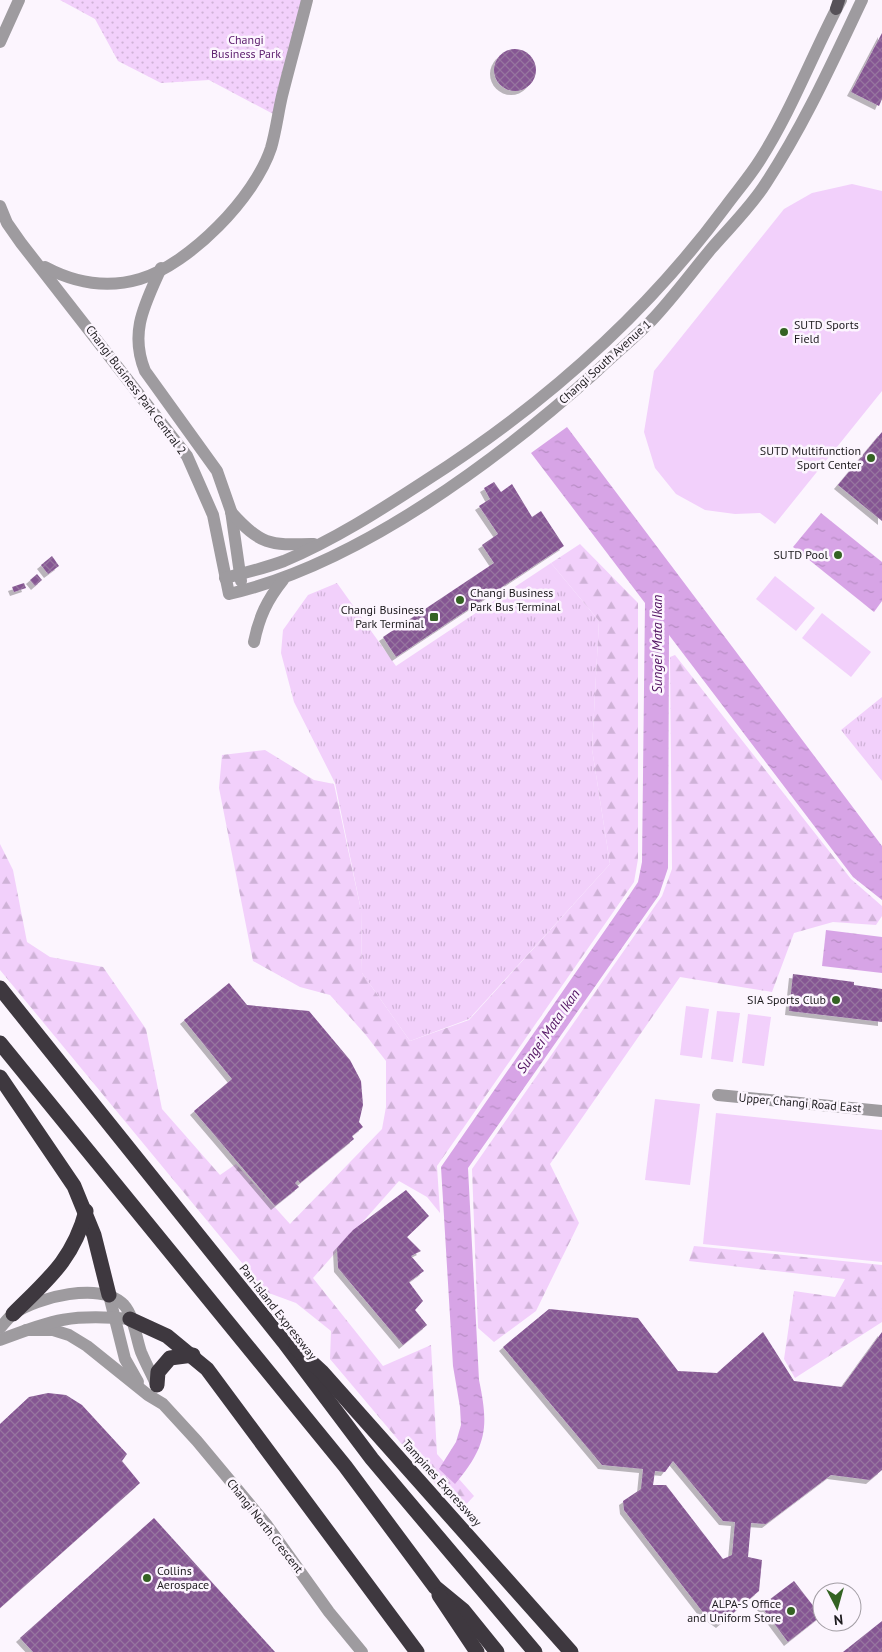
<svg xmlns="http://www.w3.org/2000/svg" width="882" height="1652" font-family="'PT Sans',sans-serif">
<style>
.grass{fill:url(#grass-tufts)}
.forest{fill:url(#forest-firs)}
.park{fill:url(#park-dots)}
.pitch{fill:#f2d0fb}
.water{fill:url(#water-ripples)}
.building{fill:url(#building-cross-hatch);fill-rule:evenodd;filter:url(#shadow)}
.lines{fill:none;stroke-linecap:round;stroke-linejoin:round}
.minor{stroke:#9e9b9f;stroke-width:12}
.major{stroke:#565158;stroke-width:12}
.highway{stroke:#3e383f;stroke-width:15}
.poi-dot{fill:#346323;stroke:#fcf5fe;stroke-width:2}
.labels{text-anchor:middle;stroke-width:5;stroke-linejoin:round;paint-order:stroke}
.park-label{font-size:12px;fill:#602371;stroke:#fcf5fe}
.poi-label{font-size:12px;fill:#1e1c1f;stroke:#fcf5fe;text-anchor:end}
.street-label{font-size:12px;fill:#1e1c1f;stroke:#fcf5fe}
.water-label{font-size:14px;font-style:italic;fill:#511261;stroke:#fcf5fe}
</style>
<defs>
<pattern id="grass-tufts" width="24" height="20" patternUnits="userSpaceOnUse" patternTransform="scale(1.25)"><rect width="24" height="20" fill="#f2d0fb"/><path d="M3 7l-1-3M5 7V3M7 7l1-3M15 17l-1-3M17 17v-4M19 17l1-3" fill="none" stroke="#cfb2d7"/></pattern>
<pattern id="forest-firs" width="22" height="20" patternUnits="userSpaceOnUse" patternTransform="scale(1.25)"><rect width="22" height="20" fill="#f2d0fb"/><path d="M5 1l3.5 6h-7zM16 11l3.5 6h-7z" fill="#cfb2d7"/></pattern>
<pattern id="park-dots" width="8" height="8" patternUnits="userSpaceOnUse" patternTransform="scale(1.25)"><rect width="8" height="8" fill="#f2d0fb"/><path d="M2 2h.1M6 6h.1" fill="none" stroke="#cfb2d7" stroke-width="1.8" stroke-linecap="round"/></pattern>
<pattern id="water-ripples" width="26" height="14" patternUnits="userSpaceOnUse" patternTransform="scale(1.25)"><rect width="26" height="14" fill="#d7a4e6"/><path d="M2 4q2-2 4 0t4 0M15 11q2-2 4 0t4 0" fill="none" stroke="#b88dc5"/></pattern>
<pattern id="building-cross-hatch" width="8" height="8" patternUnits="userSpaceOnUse" patternTransform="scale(1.25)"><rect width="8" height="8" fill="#855693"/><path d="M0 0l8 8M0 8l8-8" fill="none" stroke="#96749f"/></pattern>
<filter id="shadow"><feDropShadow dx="-4" dy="4" stdDeviation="0" flood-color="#0004"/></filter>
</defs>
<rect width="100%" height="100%" fill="#fcf5fe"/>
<!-- grass -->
<g class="grass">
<path d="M551,563L599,621L592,749L610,864L469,1019L410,1041L362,973L361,910L335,783L294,702L281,653L283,630L308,595L337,583L396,666Z"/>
<path d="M882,697V781L841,730Z"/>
</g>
<!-- forest -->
<g class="forest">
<path d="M580,544L638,603V859L634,882L437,1166L440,1213L427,1197L399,1181L313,1278L383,1366L431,1345L437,1454L474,1496L459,1512L330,1359L331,1331L296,1303L266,1292L0,970V844L13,870L27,942L50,957L103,967L146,1029L162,1109L220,1175L236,1164L290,1224L382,1129L386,1107V1061L365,1034L330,995L300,987L253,961L219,788L222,755L265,750L314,780L334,784L361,910L362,973L410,1041L469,1020L610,864L592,749L599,621L551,563Z"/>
<path d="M675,655L851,879L882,906V916L876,925L833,922L794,933L772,992L680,977L550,1164L579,1223L536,1311L494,1342L478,1328L472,1169L662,896L672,869L670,657Z"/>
<path d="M694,1246L882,1265V1322L795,1378L784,1359L794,1291L835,1297L845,1279L689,1261Z"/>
</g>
<!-- park -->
<path class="park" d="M60,0H307L277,116L209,80L161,83L118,61L95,19Z"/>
<!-- pitch -->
<g class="pitch">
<path d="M852,184L882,191V391L775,524L760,513L735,514L705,510L676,494L655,468L644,432L654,371L784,209L812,193Z"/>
<path d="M775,576L815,608L796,631L756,599Z"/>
<path d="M822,613L871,652L851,677L802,638Z"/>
<path d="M686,1006L709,1009L702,1058L680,1055Z"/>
<path d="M717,1011L740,1013L733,1062L711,1059Z"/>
<path d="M748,1014L771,1017L764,1066L742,1063Z"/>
<path d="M655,1099L700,1104L690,1185L645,1180Z"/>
<path d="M716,1113L882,1130V1262L703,1244Z"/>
</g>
<!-- water -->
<g class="water">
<path d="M567,427L882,846V900L853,877L669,635L668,868L659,895L468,1168L479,1380C489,1427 487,1446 455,1484L439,1469L456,1442L461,1425L460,1407L453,1366L441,1167L628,897L638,882L642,862L645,603L531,453Z"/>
<path d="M821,513L882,562V601L874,612L793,547Z"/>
<path d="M826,930L882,937V973L822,966Z"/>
</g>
<!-- building -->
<g class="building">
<path d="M882,33V99L879,106L851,92Z"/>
<circle cx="515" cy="70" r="21"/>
<path d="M882,432V521L838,485Z"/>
<path d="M494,482L501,492L512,484L532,517L541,511L564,546L396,657L383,637L494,563L482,545L498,534L479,506L490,499L484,488Z"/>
<path d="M52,556L59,566L48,574L41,565Z"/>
<path d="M37,574L42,580L35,586L30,580Z"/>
<path d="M24,583L26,588L14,592L12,587Z"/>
<path d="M793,974L854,982V985L882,989V1022L789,1011Z"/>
<path d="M229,983L247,1005L309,1011L350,1060L361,1081L363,1105L359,1122L363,1127L352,1136L354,1139L300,1183L298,1180L295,1183L299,1187L275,1206L194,1111L232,1079L184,1020Z"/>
<path d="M406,1190L429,1216L407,1237L421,1251L411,1256L424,1271L409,1282L423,1301L415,1310L427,1325L403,1345L338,1268L337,1248L353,1230Z"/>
<path d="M549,1309L638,1318L678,1371L717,1373L763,1332L794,1381L842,1387L882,1332V1470L870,1480L831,1475L766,1524L751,1523L748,1557L762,1560L759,1591L720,1624L702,1611L624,1510L623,1501L641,1489L643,1469L602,1465L503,1347ZM673,1461L723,1521L735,1522L732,1555L723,1559L666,1485H653L655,1471L665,1472Z"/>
<path d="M48,1393L66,1395L82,1405L127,1454L122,1461L140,1483L0,1608V1424L29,1397Z"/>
<path d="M154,1518L275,1652H33L20,1638Z"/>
<path d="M794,1581L821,1616L788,1642L761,1606Z"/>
<path d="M882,1621V1652H843Z"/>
</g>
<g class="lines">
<!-- minor -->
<g class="minor">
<path d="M0,42L19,0"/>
<path d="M0,206L7,223L21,243L187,456L213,515L229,594C359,564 499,459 598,370C615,354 634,338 651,321C672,299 691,273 711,249C729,228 751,207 766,183C804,125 832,63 862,0"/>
<path d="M45,267C75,283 106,289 140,279C190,264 255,197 271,148C276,131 278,113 282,96C290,64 299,32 307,0"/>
<path d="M161,268C145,304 129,332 145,371L217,471L231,511L241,581"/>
<path d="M231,512C261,546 270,545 314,544"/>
<path d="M225,578C245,573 265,568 284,561C334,540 379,511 425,481C541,407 644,317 726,206C737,191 750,176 760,160C792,110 813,53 841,0"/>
<path d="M254,642C259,617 267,600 283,580"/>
<path d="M718,1095L882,1111"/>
<path d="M109,1295L125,1359L138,1382"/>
<path d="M0,1328C4,1324 8,1318 13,1314C37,1297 101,1281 124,1305C134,1316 136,1338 141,1352C146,1364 152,1375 157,1386"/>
<path d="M26,1330H53L69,1335L87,1346L148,1395L163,1404L197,1441L266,1524L329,1612L362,1652"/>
<path d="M0,1340C54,1319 72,1314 130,1319"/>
</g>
<!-- major -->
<path class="major" d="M836,9L839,0"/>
<!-- highway -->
<g class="highway">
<path d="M0,988L284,1342L372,1459L535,1652"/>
<path d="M0,1043L345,1466L435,1587L463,1610L497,1652"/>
<path d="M0,1077L74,1186L94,1235L109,1295"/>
<path d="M13,1314C47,1280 73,1260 86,1211"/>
<path d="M130,1319L167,1336L207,1369L417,1652"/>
<path d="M296,1348L322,1372L571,1652"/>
<path d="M157,1385L158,1372L170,1358L193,1355"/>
<path d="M439,1595L477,1652"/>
</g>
</g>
<!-- markers -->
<g class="poi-dot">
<circle cx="784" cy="332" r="5"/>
<circle cx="871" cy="458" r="5"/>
<circle cx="838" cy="555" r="5"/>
<circle cx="460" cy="600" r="5"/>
<rect x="429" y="612" width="10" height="10" rx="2.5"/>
<circle cx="836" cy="1000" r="5"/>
<circle cx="147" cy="1578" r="5"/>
<circle cx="791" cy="1611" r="5"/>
</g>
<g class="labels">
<!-- park labels -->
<g class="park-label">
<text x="246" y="44">Changi<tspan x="246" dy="14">Business Park</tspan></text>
</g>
<!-- poi labels -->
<g class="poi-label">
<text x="794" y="329" text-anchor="start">SUTD Sports<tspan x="794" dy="14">Field</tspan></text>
<text x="861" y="455">SUTD Multifunction<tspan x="861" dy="14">Sport Center</tspan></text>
<text x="828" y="559">SUTD Pool</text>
<text x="470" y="597" text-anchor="start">Changi Business<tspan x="470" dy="14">Park Bus Terminal</tspan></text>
<text x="424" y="614">Changi Business<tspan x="424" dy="14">Park Terminal</tspan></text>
<text x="826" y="1004">SIA Sports Club</text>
<text x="157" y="1575" text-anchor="start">Collins<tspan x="157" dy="14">Aerospace</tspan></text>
<text x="781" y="1608">ALPA-S Office<tspan x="781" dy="14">and Uniform Store</tspan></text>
</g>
<!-- street labels -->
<g class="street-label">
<text transform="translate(605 362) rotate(-42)" y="4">Changi South Avenue 1</text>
<text transform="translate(136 390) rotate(53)" y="4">Changi Business Park Central 2</text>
<text transform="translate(800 1103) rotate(5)" y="4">Upper Changi Road East</text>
<text transform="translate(278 1312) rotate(52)" y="4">Pan-Island Expressway</text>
<text transform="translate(442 1483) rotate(48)" y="4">Tampines Expressway</text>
<text transform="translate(265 1526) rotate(52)" y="4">Changi North Crescent</text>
</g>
<!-- water labels -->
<g class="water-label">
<text transform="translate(657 644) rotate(-90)" y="5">Sungei Mata Ikan</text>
<text transform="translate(548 1031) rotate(-55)" y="5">Sungei Mata Ikan</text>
</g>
</g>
<!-- north arrow -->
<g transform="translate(837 1607) rotate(174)"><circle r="24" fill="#fcf5fe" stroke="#a39ea5"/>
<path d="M0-4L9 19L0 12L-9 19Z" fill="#346323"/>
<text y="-8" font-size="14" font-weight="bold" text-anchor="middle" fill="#1e1c1f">N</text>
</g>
</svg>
